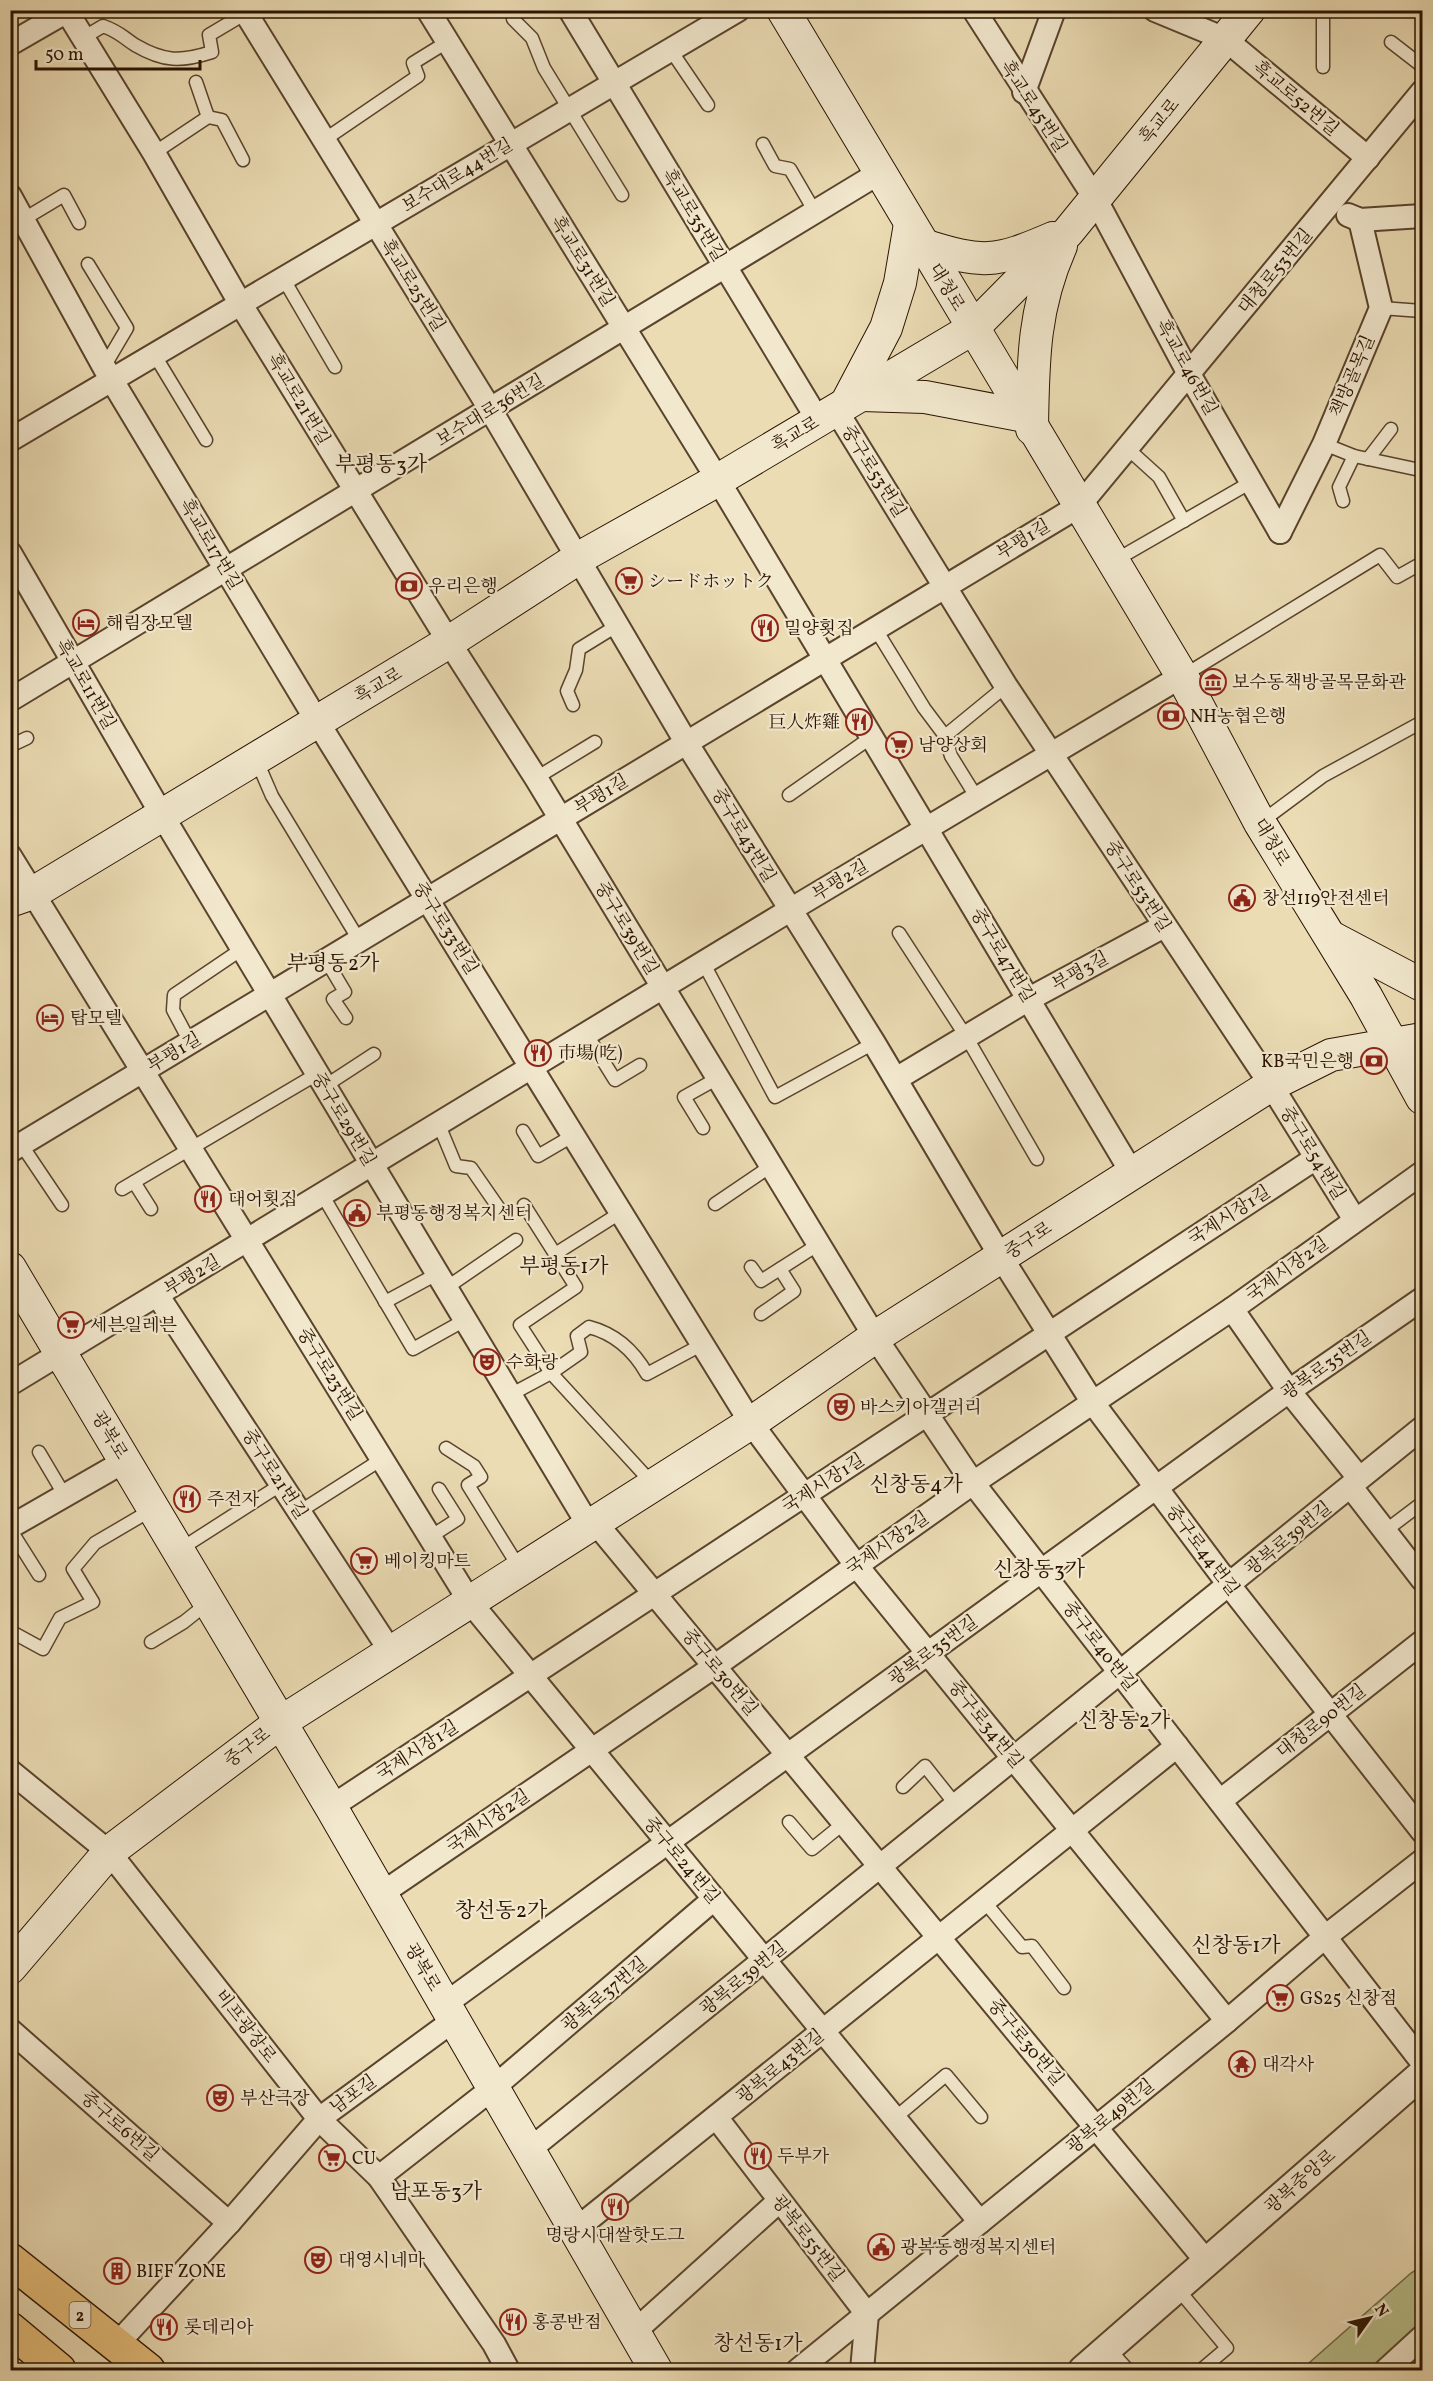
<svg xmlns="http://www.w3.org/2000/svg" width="1433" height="2381" font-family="Vollkorn,'Noto Serif KR','Noto Serif JP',serif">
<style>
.green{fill:#b8c08c;stroke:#706946;stroke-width:1.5}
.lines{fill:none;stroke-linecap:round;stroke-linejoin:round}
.service-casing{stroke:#5a442d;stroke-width:15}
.minor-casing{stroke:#5a442d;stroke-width:26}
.tertiary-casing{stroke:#5a442d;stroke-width:32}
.secondary-casing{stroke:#291200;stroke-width:34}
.primary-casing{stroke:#291200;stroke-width:36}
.service{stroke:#f2e8ce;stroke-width:12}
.minor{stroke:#f2e8ce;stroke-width:22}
.tertiary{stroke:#f2e8ce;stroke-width:28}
.secondary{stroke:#f2e8ce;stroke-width:32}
.primary{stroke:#e6be7a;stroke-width:33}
.labels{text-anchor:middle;stroke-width:4.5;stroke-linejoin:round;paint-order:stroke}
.shield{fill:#f2e8ce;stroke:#65523e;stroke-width:1.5}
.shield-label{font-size:16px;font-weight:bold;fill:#291200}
.street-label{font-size:18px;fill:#291200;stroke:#f2e8ce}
.poi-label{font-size:18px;fill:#291200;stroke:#f2e8ce;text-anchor:start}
.quarter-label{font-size:21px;fill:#291200;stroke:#f2e8ce}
</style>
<rect width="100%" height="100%" fill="#ebdcb4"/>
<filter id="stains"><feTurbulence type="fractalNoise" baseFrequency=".00333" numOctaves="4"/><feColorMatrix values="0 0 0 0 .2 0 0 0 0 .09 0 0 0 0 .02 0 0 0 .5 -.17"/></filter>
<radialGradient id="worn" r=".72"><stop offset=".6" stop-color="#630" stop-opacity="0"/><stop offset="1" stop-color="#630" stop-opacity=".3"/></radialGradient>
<!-- green -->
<path class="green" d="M1422,2266V2370H1301L1411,2273Z"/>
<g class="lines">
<defs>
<g id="service">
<path d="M1323,10V67"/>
<path d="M513,19L532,38L544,68L622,195"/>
<path d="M81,39L103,26C120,32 121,36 135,45C164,62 181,62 212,52L209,35L246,13"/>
<path d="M1391,42L1422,66"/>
<path d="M670,49L708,105"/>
<path d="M196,82L208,117"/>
<path d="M324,140L418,76L413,63L447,42"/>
<path d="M763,144L775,166L790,169L815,212"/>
<path d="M154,153L208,117L222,120L243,160"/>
<path d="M24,219L64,195L79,223"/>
<path d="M88,264L127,328L104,367"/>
<path d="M283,278L335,367"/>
<path d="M1381,308L1422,311"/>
<path d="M154,354L206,440"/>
<path d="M1324,444L1354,456L1420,470"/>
<path d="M1127,448L1159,477L1184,521"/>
<path d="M1368,459L1391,429"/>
<path d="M1343,501L1339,487L1354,456"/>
<path d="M1114,561L1253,481"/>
<path d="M875,628L924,708L945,736L951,756L977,798"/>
<path d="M1183,676L1380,555L1397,577L1422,563"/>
<path d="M573,705L567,691L576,670L579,649L618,625"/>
<path d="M945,736L1006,686"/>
<path d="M10,746L27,738"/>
<path d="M256,759L272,796L359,940"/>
<path d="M536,778L595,742"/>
<path d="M789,795L873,736"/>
<path d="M1261,822L1323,776L1422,722"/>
<path d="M899,933L967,1038L1037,1159"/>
<path d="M326,960L345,992L333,999L346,1018"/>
<path d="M704,964L775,1097L874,1043"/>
<path d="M587,1035L615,1080L640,1065"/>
<path d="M190,1042L173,1010L174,995L242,949"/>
<path d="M325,1086L374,1054"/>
<path d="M439,1125L456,1166L471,1168L498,1207"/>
<path d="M703,1128L684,1097L718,1078"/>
<path d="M523,1131L538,1156L574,1135"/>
<path d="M21,1144L62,1205"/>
<path d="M134,1182L151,1209"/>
<path d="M122,1189L317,1074"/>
<path d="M323,1196L413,1349L465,1320"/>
<path d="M715,1204L771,1166"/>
<path d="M524,1205L576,1287L520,1325L551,1373L652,1483"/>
<path d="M555,1254L620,1213"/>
<path d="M751,1267L761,1281L819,1244"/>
<path d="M446,1288L516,1240"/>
<path d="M385,1302L437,1274"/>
<path d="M761,1314L794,1291L780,1269"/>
<path d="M510,1395L551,1373L581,1352L577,1336L589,1327C616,1334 634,1351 647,1374L703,1344"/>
<path d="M446,1448L474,1466L481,1477L468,1485L520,1569"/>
<path d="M39,1452L65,1496"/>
<path d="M299,1512L382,1459"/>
<path d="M10,1529L39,1575"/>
<path d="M1385,1531L1422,1503"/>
<path d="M430,1537L458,1519L439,1489"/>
<path d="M179,1550L282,1484"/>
<path d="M10,1631L43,1649L60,1618L93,1602L73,1569L95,1543L153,1509"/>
<path d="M151,1642L184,1622L209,1602"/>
<path d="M903,1787L925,1766L956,1805"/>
<path d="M789,1822L812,1849L844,1823"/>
<path d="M984,1901L1022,1947L1032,1946L1064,1988"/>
<path d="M895,2118L946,2075L981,2117"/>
<path d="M1177,2288L1227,2348L1201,2370"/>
<path d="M1109,2349L1128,2370"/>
</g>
<g id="minor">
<path d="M66,10L154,153L240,303L449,642L536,778L875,1337L973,1483L1422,2062"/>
<path d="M244,10L490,409L686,742L874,1043L1001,1257L1093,1403L1229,1585L1422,1831"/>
<path d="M428,10L718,480L1132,1173"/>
<path d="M570,10L818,420"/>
<path d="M974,10L1096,200L1189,374L1280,532"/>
<path d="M1155,10L1225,39L1368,158"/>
<path d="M10,44L69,10"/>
<path d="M1024,92L1054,10"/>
<path d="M10,196L104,367L317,721L751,1423L856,1565L1227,2021"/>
<path d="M1348,215L1360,220L1422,216"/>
<path d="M836,410L1006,686L1271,1085L1355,1220"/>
<path d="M10,440L738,10"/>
<path d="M1280,532L1324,444L1381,308L1360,220"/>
<path d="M10,553L162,815L589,1526"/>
<path d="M10,700L879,173"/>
<path d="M10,856L470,1602L980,2222"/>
<path d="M896,1079L1029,999L1164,926"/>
<path d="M10,1151L1079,506L1422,92"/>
<path d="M158,1296L391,1652"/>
<path d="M1232,1309L1289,1391L1359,1478"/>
<path d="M10,1384L790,910L1182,676"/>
<path d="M1351,1487L1422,1579"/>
<path d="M595,1522L1207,2262"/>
<path d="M10,1527L125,1461"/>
<path d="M10,1771L109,1852L319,2119L229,2223L117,2344"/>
<path d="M1220,1801L1422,1642"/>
<path d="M331,1807L1316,1158"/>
<path d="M381,1894L715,1666L973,1483L1232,1309L1422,1173"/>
<path d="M445,2004L1289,1391L1422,1299"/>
<path d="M454,2020L319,2119L379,2177L494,2344L508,2370"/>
<path d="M10,2030L229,2223"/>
<path d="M716,2117L867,2314L862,2370"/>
<path d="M529,2150L1422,1428"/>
<path d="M379,2177L493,2088L714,1899"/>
<path d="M575,2230L1177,1746"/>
<path d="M634,2332L779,2201"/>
<path d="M798,2370L1227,2021L1325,1937L1422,1861"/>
<path d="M1386,2370L1422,2337"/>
</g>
<path id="tertiary" d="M1083,2370L1422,2074"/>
<g id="secondary">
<path d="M783,10L1182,676L1260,823L1366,996L1422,1098"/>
<path d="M923,245C983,264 995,263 1053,238"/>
<path d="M862,395L925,397L1025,416"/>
<path d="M847,402L886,328L900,283L910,224"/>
<path d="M1032,429C1033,363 1033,308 1061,246"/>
<path d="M10,901L33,893L449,642L577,559L718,480L972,329L1068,232L1249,10"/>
<path d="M1331,937L1422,985"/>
<path d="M10,1268L331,1807L656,2370"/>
<path d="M10,1968L109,1852L281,1722L751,1423L875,1337L1271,1085L1331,1055L1422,1039"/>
</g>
<g id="primary">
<path d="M10,2260L148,2370"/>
<path d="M10,2329L59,2370"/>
</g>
</defs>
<!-- service casing -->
<use href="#service" class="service-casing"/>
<!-- minor casing -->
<use href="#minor" class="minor-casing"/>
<!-- tertiary casing -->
<use href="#tertiary" class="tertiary-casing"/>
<!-- secondary casing -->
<use href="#secondary" class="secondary-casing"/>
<!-- primary casing -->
<use href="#primary" class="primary-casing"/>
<!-- service -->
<use href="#service" class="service"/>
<!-- minor -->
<use href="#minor" class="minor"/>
<!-- tertiary -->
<use href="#tertiary" class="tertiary"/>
<!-- secondary -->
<use href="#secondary" class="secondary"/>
<!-- primary -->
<use href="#primary" class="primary"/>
</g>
<!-- icons -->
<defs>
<symbol id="supermarket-ring" viewBox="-11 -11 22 22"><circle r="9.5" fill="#f2e8ce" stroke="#8f2418" stroke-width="1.5"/><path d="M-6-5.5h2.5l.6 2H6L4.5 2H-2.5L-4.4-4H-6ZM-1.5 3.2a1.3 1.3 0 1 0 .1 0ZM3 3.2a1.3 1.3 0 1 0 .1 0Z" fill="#8f2418"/></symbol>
<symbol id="bank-ring" viewBox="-11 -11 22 22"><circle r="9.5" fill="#f2e8ce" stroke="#8f2418" stroke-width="1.5"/><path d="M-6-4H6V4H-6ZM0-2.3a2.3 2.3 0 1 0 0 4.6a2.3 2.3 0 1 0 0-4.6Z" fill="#8f2418"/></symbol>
<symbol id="hotel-ring" viewBox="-11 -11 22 22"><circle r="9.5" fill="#f2e8ce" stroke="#8f2418" stroke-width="1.5"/><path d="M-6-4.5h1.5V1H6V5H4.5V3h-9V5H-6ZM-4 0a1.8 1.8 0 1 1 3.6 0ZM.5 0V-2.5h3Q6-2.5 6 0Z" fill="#8f2418"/></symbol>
<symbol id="restaurant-ring" viewBox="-11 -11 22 22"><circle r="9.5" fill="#f2e8ce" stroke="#8f2418" stroke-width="1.5"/><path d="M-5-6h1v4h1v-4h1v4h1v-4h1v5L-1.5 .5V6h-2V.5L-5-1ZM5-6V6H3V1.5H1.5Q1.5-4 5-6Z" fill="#8f2418"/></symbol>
<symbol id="museum-ring" viewBox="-11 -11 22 22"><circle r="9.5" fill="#f2e8ce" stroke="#8f2418" stroke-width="1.5"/><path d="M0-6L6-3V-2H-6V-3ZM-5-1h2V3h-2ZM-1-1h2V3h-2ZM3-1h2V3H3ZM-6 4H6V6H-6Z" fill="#8f2418"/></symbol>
<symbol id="civic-ring" viewBox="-11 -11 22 22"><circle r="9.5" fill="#f2e8ce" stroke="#8f2418" stroke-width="1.5"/><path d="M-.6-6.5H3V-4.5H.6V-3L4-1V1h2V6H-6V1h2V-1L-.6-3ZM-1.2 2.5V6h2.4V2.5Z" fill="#8f2418"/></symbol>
<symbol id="theatre-ring" viewBox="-11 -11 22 22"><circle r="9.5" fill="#f2e8ce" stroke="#8f2418" stroke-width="1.5"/><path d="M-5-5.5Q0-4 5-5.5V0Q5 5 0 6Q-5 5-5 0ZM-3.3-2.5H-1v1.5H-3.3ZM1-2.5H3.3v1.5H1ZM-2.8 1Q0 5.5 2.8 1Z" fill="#8f2418"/></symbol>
<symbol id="temple-ring" viewBox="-11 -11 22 22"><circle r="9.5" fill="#f2e8ce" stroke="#8f2418" stroke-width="1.5"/><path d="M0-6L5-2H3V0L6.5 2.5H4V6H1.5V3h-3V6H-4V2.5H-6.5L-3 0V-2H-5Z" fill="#8f2418"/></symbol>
<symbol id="building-ring" viewBox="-11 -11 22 22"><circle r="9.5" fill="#f2e8ce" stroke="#8f2418" stroke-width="1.5"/><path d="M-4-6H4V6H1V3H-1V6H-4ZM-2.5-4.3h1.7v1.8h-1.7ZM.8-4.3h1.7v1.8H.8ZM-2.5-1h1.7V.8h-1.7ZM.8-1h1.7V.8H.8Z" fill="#8f2418"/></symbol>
</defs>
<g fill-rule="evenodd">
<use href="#supermarket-ring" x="614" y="566" width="30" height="30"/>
<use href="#bank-ring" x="394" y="571" width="30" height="30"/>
<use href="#hotel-ring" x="71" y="608" width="30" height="30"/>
<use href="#restaurant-ring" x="750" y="613" width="30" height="30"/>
<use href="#museum-ring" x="1198" y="667" width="30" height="30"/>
<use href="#bank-ring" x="1156" y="701" width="30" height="30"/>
<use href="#restaurant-ring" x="844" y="707" width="30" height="30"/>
<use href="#supermarket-ring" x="884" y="730" width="30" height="30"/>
<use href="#civic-ring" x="1227" y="883" width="30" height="30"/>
<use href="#hotel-ring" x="35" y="1003" width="30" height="30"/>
<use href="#restaurant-ring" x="523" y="1038" width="30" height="30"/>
<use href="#bank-ring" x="1359" y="1046" width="30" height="30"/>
<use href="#restaurant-ring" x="193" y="1184" width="30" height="30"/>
<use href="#civic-ring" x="342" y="1198" width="30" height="30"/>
<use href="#supermarket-ring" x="56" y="1310" width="30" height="30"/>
<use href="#theatre-ring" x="472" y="1347" width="30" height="30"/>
<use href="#theatre-ring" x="826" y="1392" width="30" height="30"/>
<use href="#restaurant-ring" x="172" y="1484" width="30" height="30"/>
<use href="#supermarket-ring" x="349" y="1546" width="30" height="30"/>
<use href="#supermarket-ring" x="1265" y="1983" width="30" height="30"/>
<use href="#temple-ring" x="1227" y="2049" width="30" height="30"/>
<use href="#theatre-ring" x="205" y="2083" width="30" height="30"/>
<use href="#restaurant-ring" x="743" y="2141" width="30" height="30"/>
<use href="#supermarket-ring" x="317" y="2143" width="30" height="30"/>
<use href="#restaurant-ring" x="600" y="2192" width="30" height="30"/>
<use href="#civic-ring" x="866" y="2232" width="30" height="30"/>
<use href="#theatre-ring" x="303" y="2245" width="30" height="30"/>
<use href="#building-ring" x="102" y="2256" width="30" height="30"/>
<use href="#restaurant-ring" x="498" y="2307" width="30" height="30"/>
<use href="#restaurant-ring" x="149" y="2312" width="30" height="30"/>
</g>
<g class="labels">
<!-- shield labels -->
<rect class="shield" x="69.5" y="2302" width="21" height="26" rx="4.5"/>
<g class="shield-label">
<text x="80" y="2321">2</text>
</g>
<!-- street labels -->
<g class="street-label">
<text transform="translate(1296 98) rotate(40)" y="6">흑교로52번길</text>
<text transform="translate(1034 106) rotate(57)" y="6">흑교로45번길</text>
<text transform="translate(1159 121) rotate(-51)" y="6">흑교로</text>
<text transform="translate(457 175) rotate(-31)" y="6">보수대로44번길</text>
<text transform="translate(694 215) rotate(59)" y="6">흑교로35번길</text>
<text transform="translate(583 261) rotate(58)" y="6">흑교로31번길</text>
<text transform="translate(1275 271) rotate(-50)" y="6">대청로53번길</text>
<text transform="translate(413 285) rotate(58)" y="6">흑교로25번길</text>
<text transform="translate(947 287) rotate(59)" y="6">대청로</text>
<text transform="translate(1187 367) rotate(61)" y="6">흑교로46번길</text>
<text transform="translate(1352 376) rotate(-67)" y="6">책방골목길</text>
<text transform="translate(299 399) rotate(59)" y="6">흑교로21번길</text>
<text transform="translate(490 410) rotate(-31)" y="6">보수대로36번길</text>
<text transform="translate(795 434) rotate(-31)" y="6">흑교로</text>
<text transform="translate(874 471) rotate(58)" y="6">중구로53번길</text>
<text transform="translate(1023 539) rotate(-31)" y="6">부평1길</text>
<text transform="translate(211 544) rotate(59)" y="6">흑교로17번길</text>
<text transform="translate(86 684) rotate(60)" y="6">흑교로11번길</text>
<text transform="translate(378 685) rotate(-31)" y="6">흑교로</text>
<text transform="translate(601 794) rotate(-31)" y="6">부평1길</text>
<text transform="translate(744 835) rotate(59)" y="6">중구로43번길</text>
<text transform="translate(1272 842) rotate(59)" y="6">대청로</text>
<text transform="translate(840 880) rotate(-31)" y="6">부평2길</text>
<text transform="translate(1138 886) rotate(57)" y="6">중구로53번길</text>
<text transform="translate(446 928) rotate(58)" y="6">중구로33번길</text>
<text transform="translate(627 928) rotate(59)" y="6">중구로39번길</text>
<text transform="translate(1003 955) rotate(59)" y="6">중구로47번길</text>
<text transform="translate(1080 971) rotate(-29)" y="6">부평3길</text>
<text transform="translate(174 1052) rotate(-31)" y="6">부평1길</text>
<text transform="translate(344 1119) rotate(59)" y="6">중구로29번길</text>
<text transform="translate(1313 1153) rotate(58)" y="6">중구로54번길</text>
<text transform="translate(1229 1215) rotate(-33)" y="6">국제시장1길</text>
<text transform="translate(1028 1240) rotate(-33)" y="6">중구로</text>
<text transform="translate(1287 1269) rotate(-36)" y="6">국제시장2길</text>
<text transform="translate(192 1275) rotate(-31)" y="6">부평2길</text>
<text transform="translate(1326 1365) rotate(-35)" y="6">광복로35번길</text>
<text transform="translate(330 1374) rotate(58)" y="6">중구로23번길</text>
<text transform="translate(110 1435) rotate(59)" y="6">광복로</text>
<text transform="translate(275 1474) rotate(57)" y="6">중구로21번길</text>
<text transform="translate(823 1483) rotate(-33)" y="6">국제시장1길</text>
<text transform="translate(1288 1538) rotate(-39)" y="6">광복로39번길</text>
<text transform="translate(887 1543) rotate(-35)" y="6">국제시장2길</text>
<text transform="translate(1203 1550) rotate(53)" y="6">중구로44번길</text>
<text transform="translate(1100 1646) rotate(52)" y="6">중구로40번길</text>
<text transform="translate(933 1650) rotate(-36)" y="6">광복로35번길</text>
<text transform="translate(720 1672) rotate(50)" y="6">중구로30번길</text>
<text transform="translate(1321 1721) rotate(-38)" y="6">대청로90번길</text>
<text transform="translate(986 1724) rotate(51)" y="6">중구로34번길</text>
<text transform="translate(247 1747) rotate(-37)" y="6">중구로</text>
<text transform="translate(417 1750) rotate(-33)" y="6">국제시장1길</text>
<text transform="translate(488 1821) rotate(-35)" y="6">국제시장2길</text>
<text transform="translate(682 1860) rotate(50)" y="6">중구로24번길</text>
<text transform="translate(423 1967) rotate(60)" y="6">광복로</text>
<text transform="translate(743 1978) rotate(-39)" y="6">광복로39번길</text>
<text transform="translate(604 1994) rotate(-40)" y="6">광복로37번길</text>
<text transform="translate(246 2026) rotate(52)" y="6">비프광장로</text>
<text transform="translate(1026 2042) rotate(50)" y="6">중구로30번길</text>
<text transform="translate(780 2066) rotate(-39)" y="6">광복로43번길</text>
<text transform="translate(353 2094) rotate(-36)" y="6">남포길</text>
<text transform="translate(1110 2116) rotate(-39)" y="6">광복로49번길</text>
<text transform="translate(120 2126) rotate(41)" y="6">중구로6번길</text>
<text transform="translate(1300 2181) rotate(-41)" y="6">광복중앙로</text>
<text transform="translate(808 2238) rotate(52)" y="6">광복로55번길</text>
</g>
<!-- poi labels -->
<g class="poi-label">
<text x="648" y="587">シードホットク</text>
<text x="428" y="592">우리은행</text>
<text x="106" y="629">해림장모텔</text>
<text x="784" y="634">밀양횟집</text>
<text x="1232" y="688">보수동책방골목문화관</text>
<text x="1190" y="722">NH농협은행</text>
<text x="840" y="728" text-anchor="end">巨人炸雞</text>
<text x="918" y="751">남양상회</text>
<text x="1262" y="904">창선119안전센터</text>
<text x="70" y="1024">탑모텔</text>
<text x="558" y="1059">市場(吃)</text>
<text x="1354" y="1067" text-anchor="end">KB국민은행</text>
<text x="228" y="1205">대어횟집</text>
<text x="376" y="1219">부평동행정복지센터</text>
<text x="90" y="1331">세븐일레븐</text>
<text x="506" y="1368">수화랑</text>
<text x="860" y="1413">바스키아갤러리</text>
<text x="207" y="1505">주전자</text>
<text x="384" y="1567">베이킹마트</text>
<text x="1300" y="2004">GS25 신창점</text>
<text x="1262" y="2070">대각사</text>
<text x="240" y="2104">부산극장</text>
<text x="777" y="2162">두부가</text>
<text x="352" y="2164">CU</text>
<text x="615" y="2241" text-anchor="middle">명랑시대쌀핫도그</text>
<text x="900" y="2253">광복동행정복지센터</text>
<text x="338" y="2266">대영시네마</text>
<text x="136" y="2277">BIFF ZONE</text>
<text x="532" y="2328">홍콩반점</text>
<text x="184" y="2333">롯데리아</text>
</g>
<!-- quarter labels -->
<g class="quarter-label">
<text x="381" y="471">부평동3가</text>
<text x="333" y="970">부평동2가</text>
<text x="564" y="1273">부평동1가</text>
<text x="916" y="1491">신창동4가</text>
<text x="1039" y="1576">신창동3가</text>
<text x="1124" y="1727">신창동2가</text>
<text x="501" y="1917">창선동2가</text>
<text x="1236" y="1952">신창동1가</text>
<text x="436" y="2198">남포동3가</text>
<text x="758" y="2350">창선동1가</text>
</g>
</g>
<!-- margin -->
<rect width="1433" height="2381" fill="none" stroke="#ebdcb4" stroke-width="36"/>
<rect x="12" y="12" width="1409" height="2357" fill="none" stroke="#291200" stroke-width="3"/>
<rect x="18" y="18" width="1397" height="2345" fill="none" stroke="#291200" stroke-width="1.5"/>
<!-- north arrow -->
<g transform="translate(1370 2318) rotate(56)" stroke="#f2e8ce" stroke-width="4.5" paint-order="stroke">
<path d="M0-4.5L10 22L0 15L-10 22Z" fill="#291200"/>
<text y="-9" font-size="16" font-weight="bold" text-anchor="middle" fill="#291200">N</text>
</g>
<!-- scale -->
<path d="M36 60v9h164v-9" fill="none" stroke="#291200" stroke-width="3"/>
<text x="45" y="60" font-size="18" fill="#291200" stroke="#f2e8ce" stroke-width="4.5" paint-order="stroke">50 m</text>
<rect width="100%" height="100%" filter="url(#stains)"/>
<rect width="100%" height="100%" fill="url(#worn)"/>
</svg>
